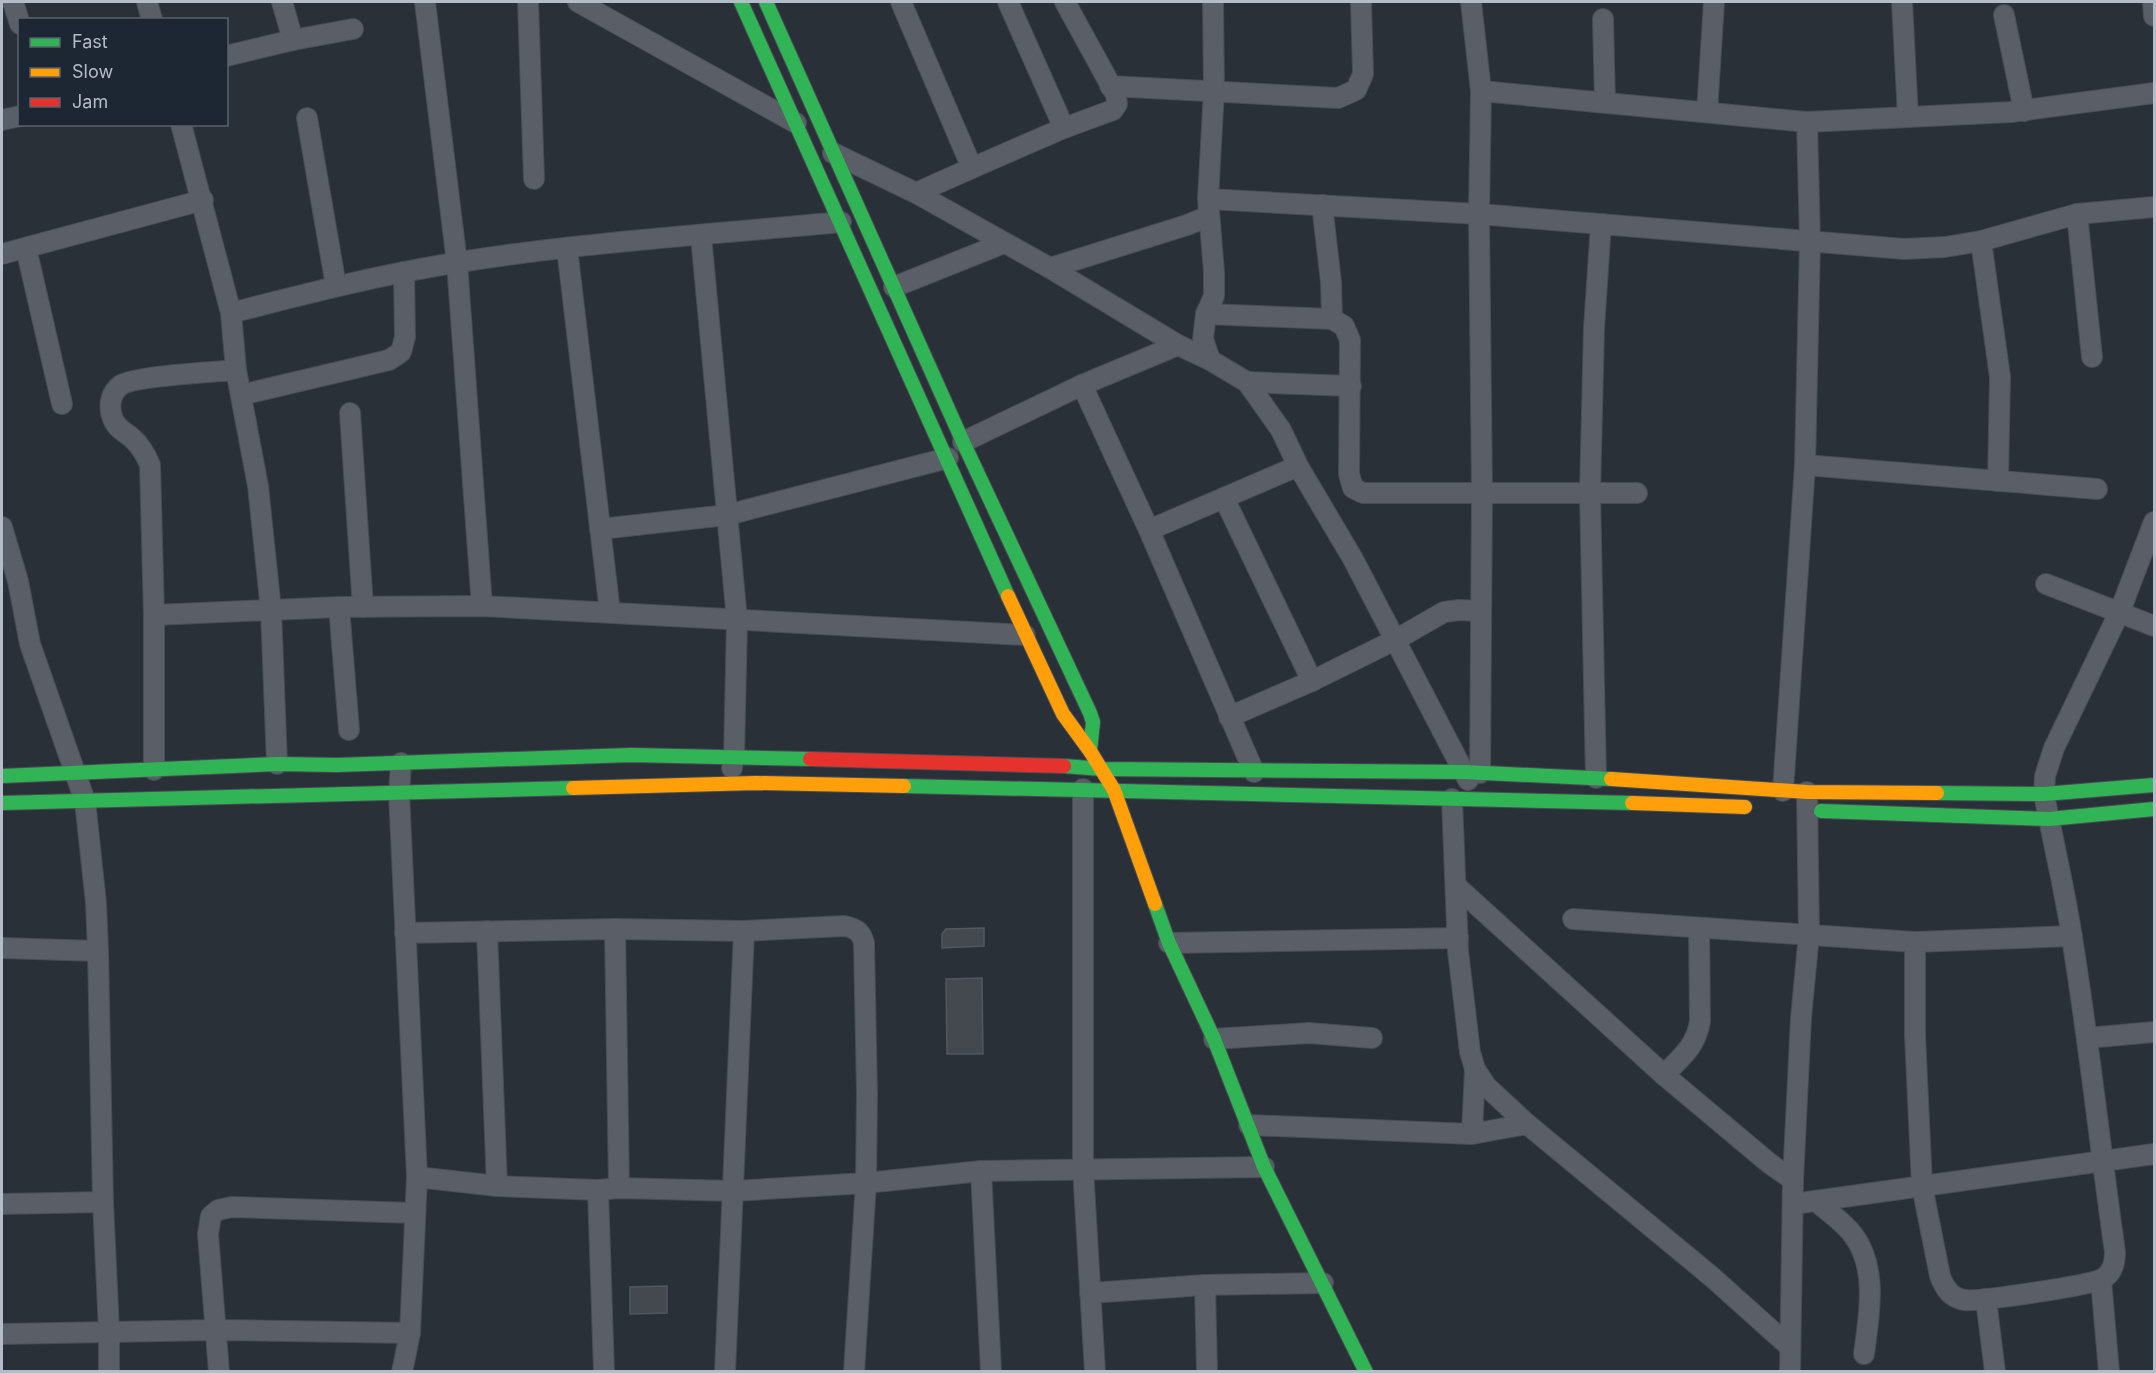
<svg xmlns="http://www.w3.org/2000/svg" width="2156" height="1373" font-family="Inter,sans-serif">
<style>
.building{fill:#444950;stroke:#52575f;stroke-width:1.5}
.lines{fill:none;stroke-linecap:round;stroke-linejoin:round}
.street-casing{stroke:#484c53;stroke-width:22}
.fast-casing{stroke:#484c53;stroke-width:16}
.slow-casing{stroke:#484c53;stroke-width:16}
.jam-casing{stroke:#484c53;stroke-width:16}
.street{stroke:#5a5e66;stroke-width:20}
.fast{stroke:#30b455;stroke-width:14}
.slow{stroke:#ff9f0a;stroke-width:14}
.jam{stroke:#e5322d;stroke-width:14}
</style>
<rect width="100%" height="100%" fill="#2a3038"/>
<!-- building -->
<g class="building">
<path d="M984,928V946L942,948V934L946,929Z"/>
<path d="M982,978L983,1054H947L946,979Z"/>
<path d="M667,1286V1313L630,1314V1287Z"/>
</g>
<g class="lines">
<defs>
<g id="street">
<path d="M13,2L20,24"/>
<path d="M147,2L152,20"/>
<path d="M282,2L293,40"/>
<path d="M425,2L457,263L482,606"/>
<path d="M528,2L534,179"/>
<path d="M578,2L796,123"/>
<path d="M901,2L972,168L1064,128L1113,110L1117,104L1116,95L1065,2"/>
<path d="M1008,2L1064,128"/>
<path d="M1471,2L1481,91L1479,214L1482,493L1480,773"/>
<path d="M1902,2L1908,117"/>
<path d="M2153,2L2154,16"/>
<path d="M2004,15L2024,111"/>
<path d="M1603,19L1605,102"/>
<path d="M226,56L293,40L353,29"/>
<path d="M1110,86L1338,98L1356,90L1363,74L1361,2"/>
<path d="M1481,91L1807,122L2011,112L2154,93"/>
<path d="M1707,112L1714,2"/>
<path d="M307,118L336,286"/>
<path d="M2,120L20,116"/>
<path d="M181,124L231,313L236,370L258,486L271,610L277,764"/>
<path d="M833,153L916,193L1050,268L1178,345L1210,360L1247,382L1281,430L1298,466L1353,559L1468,780"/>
<path d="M916,193L972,168"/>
<path d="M1208,199L1479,214L1904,249L1945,247L1981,241L2077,214L2154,207"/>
<path d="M1322,205L1331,282L1332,319"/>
<path d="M2077,214L2092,357"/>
<path d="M701,236L737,620L734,757L732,768"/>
<path d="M1981,241L2000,377L1998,481"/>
<path d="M26,248L62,404"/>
<path d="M567,248L610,612"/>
<path d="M2,254L203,200"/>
<path d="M1050,268L1187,225L1209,216"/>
<path d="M894,287L1004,243"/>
<path d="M231,313C289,298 346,283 404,272C547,244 695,236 841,222"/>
<path d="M1206,314L1332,319L1344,326L1350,340L1349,474L1353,488L1363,493H1637"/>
<path d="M1210,360L1203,339L1206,314L1214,296V272L1208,199L1214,90L1213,2"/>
<path d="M1247,382L1351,386"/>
<path d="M1082,385L1149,530L1254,772"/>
<path d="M241,395L389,360L401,352L405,337L404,272"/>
<path d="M350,413L363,607"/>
<path d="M963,442L1082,385L1178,345"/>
<path d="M1805,465L2097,489"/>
<path d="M1224,498L1312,681"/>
<path d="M2,527L18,581L30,644L85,801L96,903L98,951L103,1202L109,1331V1372"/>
<path d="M600,529L727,515L948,458"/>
<path d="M1149,530L1298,466"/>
<path d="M2046,584L2154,626"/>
<path d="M339,607L349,730"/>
<path d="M154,615L339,607L482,606L1025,635"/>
<path d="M1229,717L1312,681L1397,639L1444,612L1459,610L1481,611"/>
<path d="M401,763L399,793L417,1177L410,1333L402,1372"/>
<path d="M154,770V615L150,465C146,455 141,446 132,438C124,431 117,429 113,419C108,407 110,393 121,385C135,376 215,372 236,370"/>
<path d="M1596,778L1590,493L1594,328L1601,224"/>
<path d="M1083,789V1168L1095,1372"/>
<path d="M1783,791L1805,465L1810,241L1807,122"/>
<path d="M1452,799L1458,951L1470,1052L1475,1069L1486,1086L1527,1124L1712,1277L1789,1346"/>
<path d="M1456,886L1664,1075L1769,1163L1793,1180"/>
<path d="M1573,919L1915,942V1035L1922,1186L1940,1276C1945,1289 1951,1298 1965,1300C1979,1302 2091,1285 2102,1279C2112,1274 2115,1263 2115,1252C2100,1147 2089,1042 2072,938C2065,890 2053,842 2044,794L2045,776L2054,748L2120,611L2154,522"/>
<path d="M615,929L744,931L844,926C855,928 861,931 864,943L867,1095L866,1183L854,1372"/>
<path d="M487,931L497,1186"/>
<path d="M405,933L615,929L619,1188"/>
<path d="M1915,942L2072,936"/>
<path d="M1169,943L1458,938"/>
<path d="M2,948L98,951"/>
<path d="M2087,1038L2154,1032"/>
<path d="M1214,1039L1309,1033L1372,1038"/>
<path d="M1475,1069L1472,1134L1527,1124"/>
<path d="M1664,1075C1681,1057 1696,1047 1700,1021L1699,928"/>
<path d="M1249,1125L1472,1134"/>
<path d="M981,1171L991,1372"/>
<path d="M417,1177L497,1186L598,1190L619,1188L734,1191L866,1183L981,1171L1264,1167"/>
<path d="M598,1190L604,1372"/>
<path d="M1816,1201C1828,1212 1844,1222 1854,1236C1878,1269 1869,1316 1864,1354"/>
<path d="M2,1204L103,1202"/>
<path d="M1793,1204L2154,1154"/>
<path d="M2101,1280L2109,1372"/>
<path d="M1205,1285L1207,1372"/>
<path d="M1090,1293L1205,1285L1323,1283"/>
<path d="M1986,1299L1995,1372"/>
<path d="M2,1334L216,1330L410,1333"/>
<path d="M219,1372L208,1234L211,1216L218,1210L232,1207L414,1213"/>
<path d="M725,1372L744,931"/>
<path d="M1790,1372L1793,1180L1801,1018L1809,934L1807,792"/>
</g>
<g id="fast">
<path d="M741,2L1008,596"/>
<path d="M766,2L963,442L1090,713L1093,722L1090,751"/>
<path d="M1064,766L1102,769L1464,772L1611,779"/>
<path d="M2,776L277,764L337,765L631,755L810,759"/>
<path d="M904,786L1632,803"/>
<path d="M1937,793L2044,794L2154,785"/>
<path d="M2,803L573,788"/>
<path d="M1821,811L2049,819L2154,809"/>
<path d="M1155,904L1169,943L1214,1039L1264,1167L1366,1372"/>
</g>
<g id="slow">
<path d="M1008,596L1063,714L1090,751L1114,790L1155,904"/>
<path d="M1611,779L1807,792L1937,793"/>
<path d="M573,788L756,783L904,786"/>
<path d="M1632,803L1745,807"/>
</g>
<path id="jam" d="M810,759L1064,766"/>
</defs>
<!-- street casing -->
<use href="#street" class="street-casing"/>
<!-- fast casing -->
<use href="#fast" class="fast-casing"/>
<!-- slow casing -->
<use href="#slow" class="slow-casing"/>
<!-- jam casing -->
<use href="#jam" class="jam-casing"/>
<!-- street -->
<use href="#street" class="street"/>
<!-- fast -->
<use href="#fast" class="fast"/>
<!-- slow -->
<use href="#slow" class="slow"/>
<!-- jam -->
<use href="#jam" class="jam"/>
</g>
<!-- border -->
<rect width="2156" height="1373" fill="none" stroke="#b4bcc9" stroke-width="6"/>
<!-- legend -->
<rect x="18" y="18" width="210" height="108" fill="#1d2633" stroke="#59626f" stroke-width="1.5"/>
<rect x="30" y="38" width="30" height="9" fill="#30b455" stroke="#59626f" stroke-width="1.5"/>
<text x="72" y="48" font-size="18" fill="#b4bcc9">Fast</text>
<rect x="30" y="68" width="30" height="9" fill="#ff9f0a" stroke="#59626f" stroke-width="1.5"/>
<text x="72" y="78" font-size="18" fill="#b4bcc9">Slow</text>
<rect x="30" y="98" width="30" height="9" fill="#e5322d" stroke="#59626f" stroke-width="1.5"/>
<text x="72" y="108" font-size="18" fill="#b4bcc9">Jam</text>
</svg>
